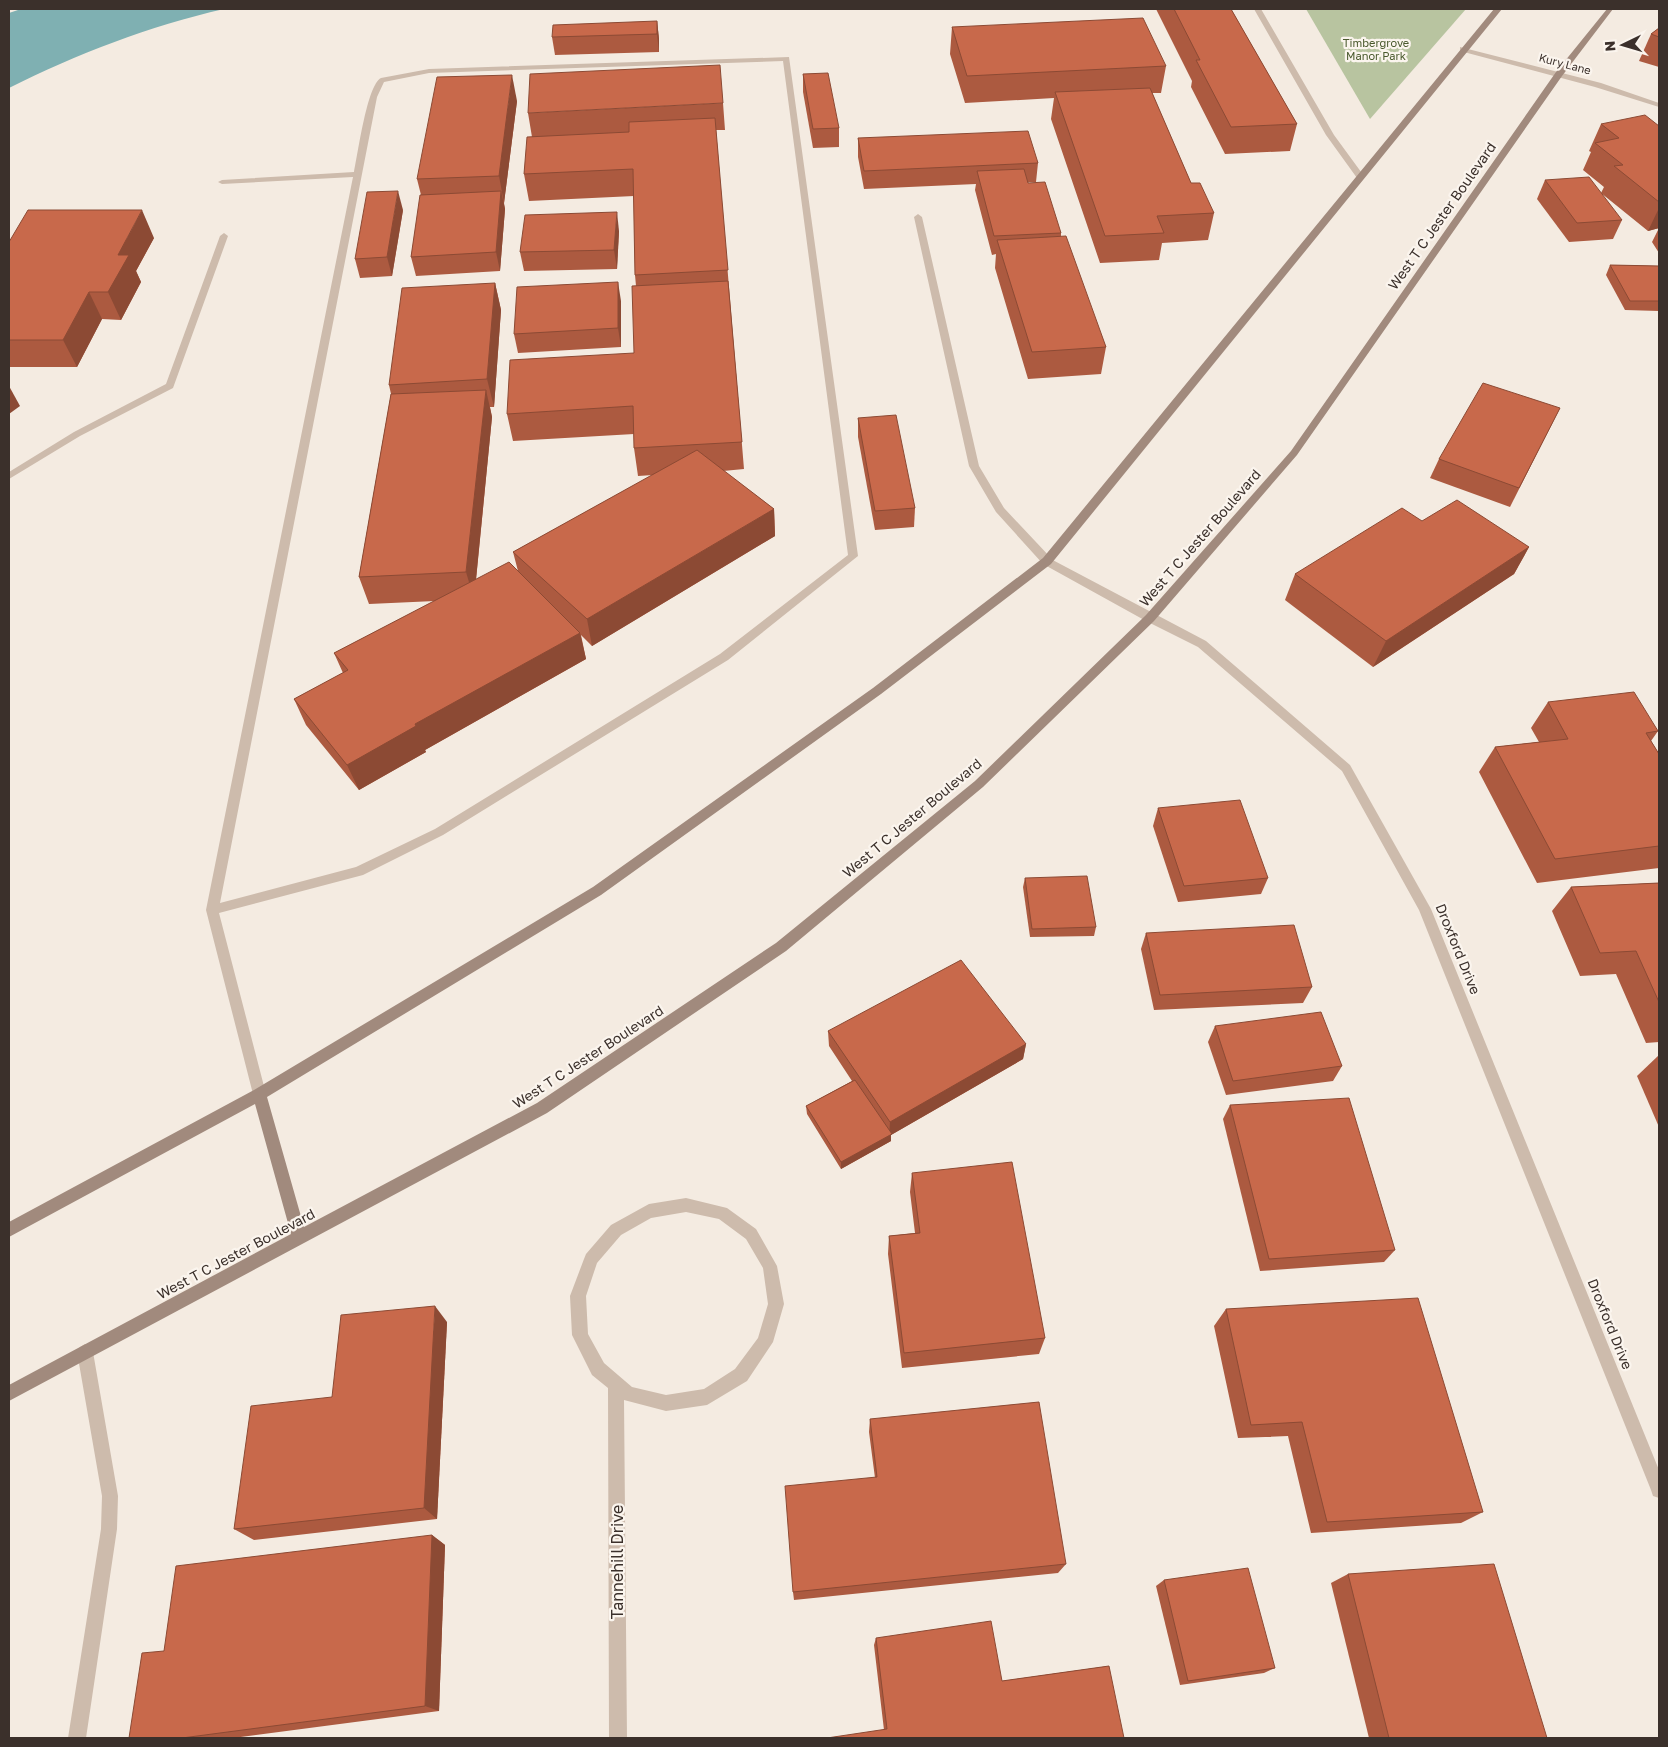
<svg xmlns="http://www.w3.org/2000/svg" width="1668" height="1747" font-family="'Golos Text',sans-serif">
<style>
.green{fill:#b8c4a0}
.water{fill:#7fb0b2}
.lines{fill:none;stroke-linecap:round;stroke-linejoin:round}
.lane{fill:#cdbbac;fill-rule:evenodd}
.street{fill:#cdbbac;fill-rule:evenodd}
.secondary{fill:#a18a7d;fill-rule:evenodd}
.wall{fill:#ac5a40}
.shaded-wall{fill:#8c4a34}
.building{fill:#c8694b;stroke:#8c4a34}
.labels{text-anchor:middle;stroke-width:4.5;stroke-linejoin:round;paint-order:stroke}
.far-park-label{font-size:11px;fill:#4a5a2e;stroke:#fbf5ee}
.far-street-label{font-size:11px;fill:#3b302b;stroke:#fbf5ee}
.street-label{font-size:14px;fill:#3b302b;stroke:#fbf5ee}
.near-street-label{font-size:16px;fill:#3b302b;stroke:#fbf5ee}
</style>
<rect width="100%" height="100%" fill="#f4ebe1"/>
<!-- green -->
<path class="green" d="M1306,9H1466L1370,119Z"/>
<!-- water -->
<path class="water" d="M21,9H224C149,26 77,54 9,88V13Z"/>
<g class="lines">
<!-- lane -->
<g class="lane">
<path d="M1254,9H1261L1334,135L1364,176L1363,178H1357L1326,135Z"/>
<path d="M789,57L858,556L728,660L443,835L363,875L219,913L266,1094L264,1098L259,1100L254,1098L206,910L353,177L222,184L218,182L222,180L354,172C358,154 367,85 381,78L429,69ZM783,61L848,555L720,654L435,829L356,867L220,903L377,97L384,82L429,73Z"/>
<path d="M918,214L922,217L979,466L1004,508L1051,558L1052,561L1051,564H1043L996,512L969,466L914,217Z"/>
<path d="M224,233L228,236L173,388L80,436L9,479V472L74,432L166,384L220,236Z"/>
<path d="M85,1344L90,1347L93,1352L118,1496L117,1529L86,1738H68L101,1529L102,1496L77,1352L80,1347Z"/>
</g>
<!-- street -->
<g class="street">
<path d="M1460,47L1601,83L1659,103V107L1595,87L1460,51Z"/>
<path d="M1047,557L1206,641L1350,765L1431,909L1659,1470V1498L1653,1496L1651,1490L1419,910L1342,771L1198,647L1146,621L1043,564L1042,561L1043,558Z"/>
<path d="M686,1198L727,1208L756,1229L777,1266L784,1304L773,1342L747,1381L707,1405L666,1411L624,1400L627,1738H609L608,1388L592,1375L572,1335L570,1296L584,1259L586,1254L611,1225L649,1204ZM686,1212L719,1219L746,1239L763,1268L768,1304L758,1338L735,1369L704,1389L666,1395L632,1387L604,1363L588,1334L586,1296L597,1263L621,1235L651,1218Z"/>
</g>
<!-- secondary -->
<path class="secondary" d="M1494,9H1502L1051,564L881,694L601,895L267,1097L304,1227L537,1103L776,943L975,781L1146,615L1291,451L1556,72L1607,9H1613L1562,76L1297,455L1154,621L983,787L786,951L547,1113L9,1401V1385L291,1234L255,1104L9,1237V1222L254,1090L593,887L873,688L1043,558Z"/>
</g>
<!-- wall -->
<g class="wall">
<path d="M1156,9H1231L1297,124L1290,151L1225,154L1191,87L1192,81Z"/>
<path d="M657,21L659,39V52L555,55L552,37Z"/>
<path d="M952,27L1166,66L1161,93H1152L1191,183L1214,213L1208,240L1162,243L1159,260L1100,263L1051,119L1054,98L965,103L950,54Z"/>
<path d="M1659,28V67L1639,61L1651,34Z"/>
<path d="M803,74L839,128V147L813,148L803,92Z"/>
<path d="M517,101L504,203L505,209L500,271L416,276L411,257L421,195L417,179Z"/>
<path d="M723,103L725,130H716L744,469L723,471L774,509L775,536L592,646L581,635L586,659L425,750L426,752L359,790L306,725L294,699L343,673L334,653L435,601L369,604L359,577L391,394L389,385L495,283L501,310L494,407H490L492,417L476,580L518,571L513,552L653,475L638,476L634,448V434L513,441L507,414L634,353L636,286L635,275L634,196L529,201L524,174L532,137L528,113Z"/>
<path d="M1601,124L1659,126V253L1652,242L1659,228L1648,231L1601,193L1604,187L1583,170L1591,152L1589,151Z"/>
<path d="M858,138L1038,163L1036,182H1028L1061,233V237L1106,347L1101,374L1028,379L995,268L996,254L992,255L975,190L976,184L864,189L858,157Z"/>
<path d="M1545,180L1622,220L1613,239L1569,242L1537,199Z"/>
<path d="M403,210L392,276L360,278L355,259Z"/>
<path d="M619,231L617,269L524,271L520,252Z"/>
<path d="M154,238L136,271L141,282L121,320L102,319L77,367H9V242Z"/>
<path d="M1610,265L1659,266V311L1625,310L1606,275Z"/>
<path d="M621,301V347L518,353L514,334Z"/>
<path d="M1560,408L1510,507L1430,478L1439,459Z"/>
<path d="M858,418L915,508L914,527L875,530L858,437Z"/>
<path d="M1422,521L1529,547L1514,574L1373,667L1285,600L1295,574Z"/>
<path d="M1548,702L1658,731L1651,741L1659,754V868L1537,883L1479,772L1495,747L1539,742L1531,728Z"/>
<path d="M1158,808L1268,878L1261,894L1178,902L1153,826Z"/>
<path d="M1025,878L1096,927L1094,936L1030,937L1023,887Z"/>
<path d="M1659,883V1042L1646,1043L1616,974L1580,976L1552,911L1571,887Z"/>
<path d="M1146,933L1312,987L1303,1003L1154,1010L1141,949Z"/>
<path d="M1215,1026L1342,1066L1333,1081L1226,1095L1208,1042Z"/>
<path d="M828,1031L1026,1044L1023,1059L891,1135V1141L841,1169L807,1114L806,1106L852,1081L829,1046Z"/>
<path d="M1659,1055V1127L1637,1076Z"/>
<path d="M1230,1105L1395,1250L1384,1262L1260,1271L1223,1119Z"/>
<path d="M912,1173L1045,1338L1039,1354L902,1368L888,1254L889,1236L915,1233L910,1192Z"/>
<path d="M1226,1309L1483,1512L1461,1523L1311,1533L1288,1436L1238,1438L1214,1326Z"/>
<path d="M447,1322L437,1519L254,1540L234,1529L332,1397Z"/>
<path d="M870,1419L1066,1564L1058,1573L794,1600L793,1592L875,1478L869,1432Z"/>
<path d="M432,1535L445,1545L439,1711L233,1738H129L164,1651Z"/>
<path d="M1348,1574L1547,1738H1369L1331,1583Z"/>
<path d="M1164,1580L1275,1668L1264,1673L1180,1685L1156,1586Z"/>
<path d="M876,1638L1002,1681L1109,1666L884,1730L874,1645Z"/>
</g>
<!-- shaded-wall -->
<g class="shaded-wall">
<path d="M657,21L659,39V52L657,34Z"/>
<path d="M512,75L517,101L504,203L499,176Z"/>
<path d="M398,191L403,210L392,276L387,257Z"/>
<path d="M501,191L505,209L500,271L496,252Z"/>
<path d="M1659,208V228L1648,231Z"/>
<path d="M142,210L154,238L136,271L141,282L121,320L108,292L118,255Z"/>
<path d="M617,212L619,231L617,269L614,250Z"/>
<path d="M618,282L621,301V347L618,328Z"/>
<path d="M495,283L501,310L494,407L487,379Z"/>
<path d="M89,292L102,319L77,367L63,340Z"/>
<path d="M9,386L20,406L9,414Z"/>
<path d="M486,390L492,417L474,599L466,572Z"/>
<path d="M774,509L775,536L592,646L587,619Z"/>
<path d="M1529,547L1514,574L1373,667L1386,641Z"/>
<path d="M580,633L586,659L425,750L426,752L359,790L347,765L415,724Z"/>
<path d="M1026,1044L1023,1059L891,1135V1141L841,1169V1162L889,1135L890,1122Z"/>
<path d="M435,1306L447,1322L437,1519L424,1508Z"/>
<path d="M432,1535L445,1545L439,1711L425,1706Z"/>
</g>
<!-- building -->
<g class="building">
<path d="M1174,9H1231L1297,124L1231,127L1196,60H1200Z"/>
<path d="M1143,18L1166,66L967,76L952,27Z"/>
<path d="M657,21V34L552,37L553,25Z"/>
<path d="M1659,28V37L1651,34Z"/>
<path d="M720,65L723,103L528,113L530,74Z"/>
<path d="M828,73L839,128L813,129L803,74Z"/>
<path d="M512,75L499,176L417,179L437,77Z"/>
<path d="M1150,88L1191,183H1200L1214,213L1157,216L1164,233L1105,236L1055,92Z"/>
<path d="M1645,115L1659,126V202L1614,166L1623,165L1595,143L1619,138L1601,124Z"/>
<path d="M715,118L728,270L635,275L633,169L524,174L527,137L629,132V122Z"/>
<path d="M1028,131L1038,163L864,171L858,138Z"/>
<path d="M1024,169L1028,183L1045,182L1061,233L994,236L977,171Z"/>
<path d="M1589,177L1622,220L1577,223L1545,180Z"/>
<path d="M398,191L387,257L355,259L367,192Z"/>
<path d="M501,191L496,252L411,257L420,195Z"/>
<path d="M28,210H142L118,255H129L108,292H89L63,340H9V242Z"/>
<path d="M617,212L614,250L520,252L525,215Z"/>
<path d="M1066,236L1106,347L1032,352L997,240Z"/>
<path d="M1610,265L1659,266V301H1630Z"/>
<path d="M728,281L742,442L634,448L633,406L507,414L510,360L634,353L632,286Z"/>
<path d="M618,282V328L514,334L517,287Z"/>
<path d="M495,283L487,379L389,385L402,288Z"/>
<path d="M1483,383L1560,408L1519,488L1439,459Z"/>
<path d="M486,390L466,572L359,577L391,394Z"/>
<path d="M896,415L915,508L875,511L858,418Z"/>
<path d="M697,450L774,509L587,619L513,552Z"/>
<path d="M1457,500L1529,547L1386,641L1295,574L1402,508L1422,521Z"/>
<path d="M509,562L580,633L415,724L416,726L347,765L294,699L348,670L334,653Z"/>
<path d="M1634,692L1658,731L1646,733L1659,754V846L1555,859L1495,747L1568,739L1548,702Z"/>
<path d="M1240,800L1268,878L1184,886L1158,808Z"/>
<path d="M1087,876L1096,927L1032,929L1025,878Z"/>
<path d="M1659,883V1002L1636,951L1600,953L1571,887Z"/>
<path d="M1294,925L1312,987L1160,995L1146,933Z"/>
<path d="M961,960L1026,1044L890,1122L828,1031Z"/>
<path d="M1321,1012L1342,1066L1233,1081L1215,1026Z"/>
<path d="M855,1080L892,1134L841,1162L806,1106Z"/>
<path d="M1349,1098L1395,1250L1269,1259L1230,1105Z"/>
<path d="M1012,1162L1045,1338L904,1353L889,1236L920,1233L912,1173Z"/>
<path d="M1418,1298L1483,1512L1327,1522L1302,1422L1251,1425L1226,1309Z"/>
<path d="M435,1306L424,1508L234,1529L251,1406L332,1397L341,1315Z"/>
<path d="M1039,1402L1066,1564L793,1592L785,1486L877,1477L870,1419Z"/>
<path d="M432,1535L425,1706L182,1738H129L142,1653L164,1651L176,1566Z"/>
<path d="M1494,1564L1547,1738H1389L1348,1574Z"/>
<path d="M1248,1568L1275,1668L1188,1681L1164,1580Z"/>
<path d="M991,1621L1002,1681L1109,1666L1124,1738H827L887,1729L876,1638Z"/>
</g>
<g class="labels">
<!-- far-park labels -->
<g class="far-park-label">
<text x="1376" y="47">Timbergrove<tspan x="1376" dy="13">Manor Park</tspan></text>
</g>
<!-- far-street labels -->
<g class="far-street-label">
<text transform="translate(1565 64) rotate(15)" y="4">Kury Lane</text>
</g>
<!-- street labels -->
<g class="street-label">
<text transform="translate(1442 216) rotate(-55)" y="5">West T C Jester Boulevard</text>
<text transform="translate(1200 538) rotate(-49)" y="5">West T C Jester Boulevard</text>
<text transform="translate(912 818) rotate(-40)" y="5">West T C Jester Boulevard</text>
<text transform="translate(1458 949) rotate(68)" y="5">Droxford Drive</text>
<text transform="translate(588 1057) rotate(-33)" y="5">West T C Jester Boulevard</text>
<text transform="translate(236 1254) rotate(-28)" y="5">West T C Jester Boulevard</text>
<text transform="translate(1610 1324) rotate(68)" y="5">Droxford Drive</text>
</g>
<!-- near-street labels -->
<g class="near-street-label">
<text transform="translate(617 1562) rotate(-90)" y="6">Tannehill Drive</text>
</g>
</g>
<!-- border -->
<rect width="1668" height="1747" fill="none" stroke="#3b302b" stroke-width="20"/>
<!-- north arrow -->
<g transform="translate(1623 45) rotate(265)" stroke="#fbf5ee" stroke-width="4" paint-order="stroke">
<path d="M0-4L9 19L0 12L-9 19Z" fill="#3b302b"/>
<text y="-8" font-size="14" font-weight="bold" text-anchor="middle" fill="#3b302b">N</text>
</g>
</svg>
